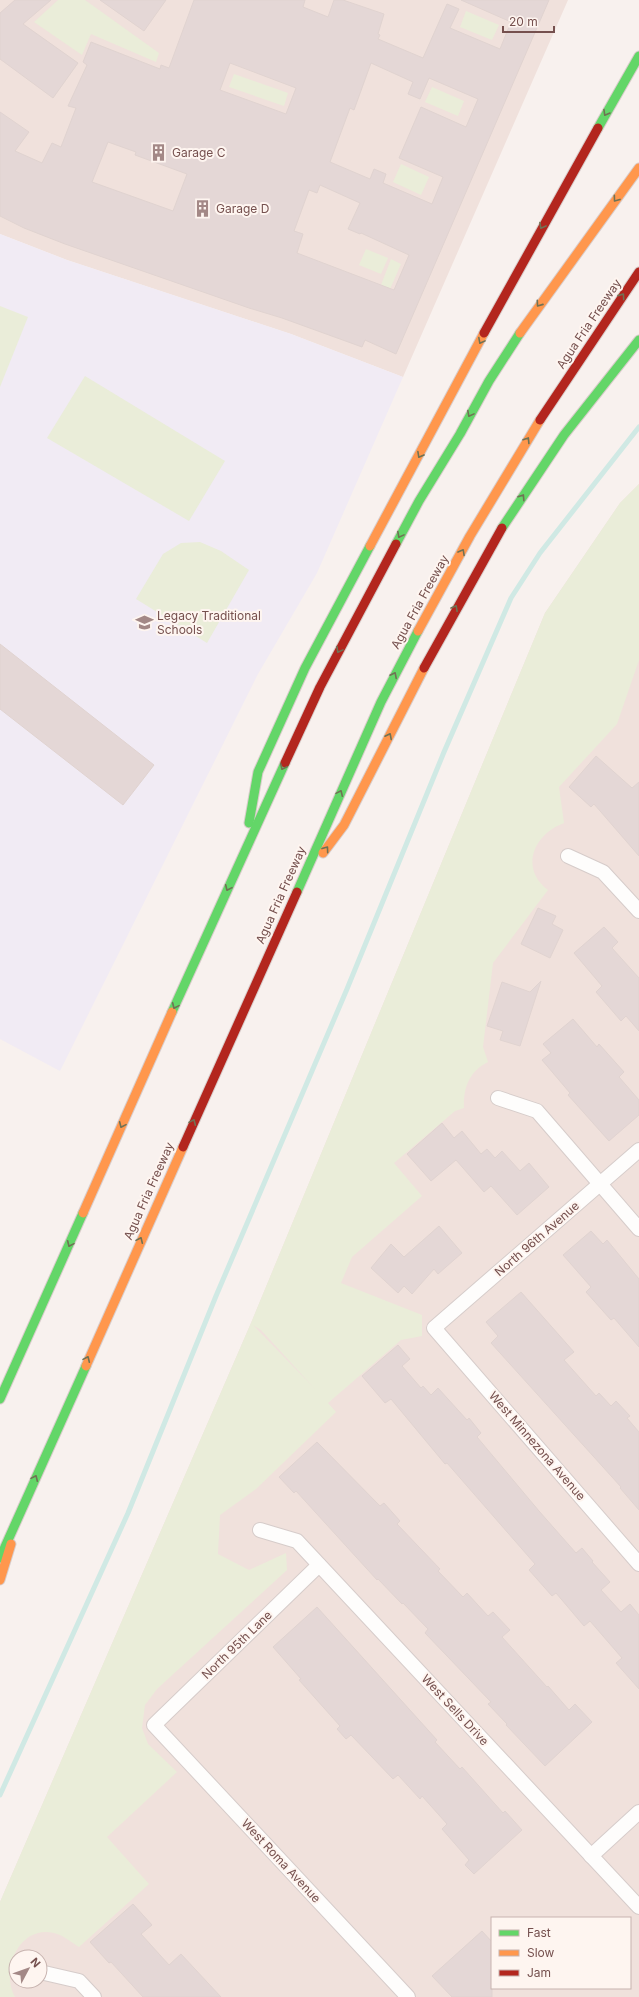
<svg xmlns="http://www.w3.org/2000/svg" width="639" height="1997" font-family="Inter,sans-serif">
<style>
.residential{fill:#f0e1dc;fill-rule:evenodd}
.education{fill:#f1ebf4}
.green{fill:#eaedd9;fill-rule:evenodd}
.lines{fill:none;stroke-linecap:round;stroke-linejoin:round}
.stream{stroke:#d0e9e4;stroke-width:5}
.building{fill:#e4d7d6;stroke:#e0d3d0;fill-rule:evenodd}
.street-casing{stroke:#d6ccca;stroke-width:16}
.fast-casing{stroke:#d9cdcb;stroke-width:11}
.slow-casing{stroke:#d9cdcb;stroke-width:11}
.jam-casing{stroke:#d9cdcb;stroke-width:11}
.street{stroke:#fefdfc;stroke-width:14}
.fast{stroke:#63d668;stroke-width:9}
.slow{stroke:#ff974d;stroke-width:9}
.jam{stroke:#b3261e;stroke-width:9}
.oneway{stroke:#707254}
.labels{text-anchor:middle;stroke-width:4;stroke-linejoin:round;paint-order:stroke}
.poi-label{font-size:12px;fill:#75504e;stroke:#fef5f0;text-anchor:start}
.street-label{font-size:12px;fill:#75504e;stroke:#fef5f0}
</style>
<rect width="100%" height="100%" fill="#f8f1ee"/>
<!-- residential -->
<g class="residential">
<path d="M0,0H568L403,377L291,334L67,260L0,234Z"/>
<path d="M639,484V1997H0V1902L251,1323L545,613L620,503ZM492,1918H630V1988H492ZM16,1957H40V1981H16Z"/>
</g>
<!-- education -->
<path class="education" d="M0,234L67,260L291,334L403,377L317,573L258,674L60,1071L0,1039Z"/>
<!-- green -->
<g class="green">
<path d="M58,0H85L159,53L156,62L91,34L82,55L34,22Z"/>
<path d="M466,11L499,25L492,40L460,27Z"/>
<path d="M234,74L288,93L284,106L229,87Z"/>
<path d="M432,87L464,101L458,116L425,102Z"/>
<path d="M401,164L429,177L421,195L393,182Z"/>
<path d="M366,249L388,258L381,274L359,265Z"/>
<path d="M391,259L401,264L377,319L369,316Z"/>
<path d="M0,306L28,317L0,387Z"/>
<path d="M85,376L225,461L189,521L47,438Z"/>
<path d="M639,484V660L617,724L559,787L564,823C534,834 519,868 548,890L493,963L483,1047L488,1062C469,1071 463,1089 464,1108L455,1111L394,1163L422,1196L352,1257L341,1283L422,1315V1336L401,1340L328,1403L336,1412L256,1489L220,1515L218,1554L249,1570L286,1553L287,1570L157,1689L145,1705L142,1728L148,1744L177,1772L107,1837L149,1884L79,1947C71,1942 63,1935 54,1933C19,1925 0,1970 15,1997H0V1902L251,1323L545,613L620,503ZM253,1325L261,1330L315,1389Z"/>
<path d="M200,542L221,551L249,570L207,643L136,599L163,554L181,543Z"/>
</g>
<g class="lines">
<!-- stream -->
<path class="stream" d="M0,1795L128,1513L216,1296L347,989L444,752L511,598L540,553L639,427"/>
</g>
<!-- building -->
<g class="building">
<path d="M15,0H51L23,24L78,63L53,98L0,59V13Z"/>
<path d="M100,0H166L144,31Z"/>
<path d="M194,0H305L303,7L328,17L334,0H343L384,14L378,34L380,35L378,39L423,58L447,4L459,9L450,28L500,49L511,22L461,0H549L396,354L365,340L362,347L282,318L249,308L65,244L24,228L0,216V112L29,132L15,151L42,163L52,143L61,147L76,108L68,106L87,65L83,62L91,42L160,69L161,65L169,68ZM230,63L296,88L286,114L220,90ZM371,63L413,82L408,94L420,99L429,78L478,99L466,127L421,107L399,158L443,177L432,204L383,183L386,174L374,169L370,179L330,162L350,108L354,110ZM108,142L136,152L135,155L187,174L173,211L92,182ZM320,185L360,203L348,229L360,234L361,233L409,255L394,290L297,253L303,234L294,231L309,190L317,193Z"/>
<path d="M0,644L154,765L123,805L0,709Z"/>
<path d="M596,756L632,788L639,782V856L594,804L591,807L569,787Z"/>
<path d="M538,908L556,916L552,924L563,930L550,958L521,944Z"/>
<path d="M604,927L618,942L612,948L639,978V1031L626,1016L621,1021L596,992L602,986L574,953Z"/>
<path d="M541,981L520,1046L500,1040L503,1031L487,1026L502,982L530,992Z"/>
<path d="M573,1019L597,1047L599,1044L624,1072L619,1077L639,1100V1115L609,1141L568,1095L570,1093L542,1060L551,1053L543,1044Z"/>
<path d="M442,1123L454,1138L462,1131L481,1154L487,1149L495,1158L502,1151L520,1171L529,1163L549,1187L517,1215L491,1186L484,1192L456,1160L431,1181L407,1154Z"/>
<path d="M439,1226L462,1253L438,1274L434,1269L412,1294L404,1286L398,1293L371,1268L391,1244L404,1257Z"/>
<path d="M591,1231L603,1244L607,1240L639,1279V1347L614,1318L611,1320L586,1292L591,1287L563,1255Z"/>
<path d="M521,1292L574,1352L564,1360L596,1396L599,1393L611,1406L616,1401L630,1416L627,1418L639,1432V1510L620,1488L621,1487L491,1343L498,1336L486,1322Z"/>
<path d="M398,1345L410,1359L402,1366L421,1388L423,1386L431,1395L438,1388L467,1420L469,1418L481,1433L477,1437L539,1511L576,1553L582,1548L593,1561L592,1562L610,1582L601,1590L621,1612L630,1604L639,1615V1689L616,1663L622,1658L590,1621L584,1626L556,1593L552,1596L529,1570L535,1564L447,1463L445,1464L391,1399L385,1403L362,1376Z"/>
<path d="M317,1442L380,1506L384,1503L400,1521L397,1524L440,1569L438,1571L463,1597L467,1593L488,1616L493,1612L510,1630L502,1637L547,1687L548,1686L569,1710L575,1704L592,1722L545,1766L506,1725L507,1724L488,1704L491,1702L425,1633L428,1629L403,1603L402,1604L378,1579L377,1580L296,1491L294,1493L279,1477Z"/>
<path d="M317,1607L437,1740L435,1742L460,1769L462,1767L503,1813L505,1811L522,1830L474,1874L465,1865L469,1860L442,1829L447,1824L422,1796L420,1799L398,1775L393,1779L351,1735L346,1739L337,1729L340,1726L299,1680L301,1679L273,1647Z"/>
<path d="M133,1904L152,1925L141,1934L169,1965L181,1954L221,1997H143L111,1962L109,1963L90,1942Z"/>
<path d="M482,1931L492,1942V1997H452L432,1976Z"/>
</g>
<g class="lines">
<defs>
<g id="street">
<path d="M568,856L603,872L639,911"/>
<path d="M498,1098L537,1111L639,1229"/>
<path d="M639,1150L434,1328L639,1564"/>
<path d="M260,1530L297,1541L639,1907"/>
<path d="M319,1565L154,1725L408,1997"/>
<path d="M591,1856L639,1812"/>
<path d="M40,1972L79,1981L94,1997"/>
</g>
<g id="fast">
<path d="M598,128L639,56"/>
<path d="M502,528L564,435L639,340"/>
<path d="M396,544L419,501L460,434L489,381L520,333"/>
<path d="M249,823L258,772L305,668L370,546"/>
<path d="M297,892L381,702L418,631"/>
<path d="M172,1012L285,763"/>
<path d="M0,1399L83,1213"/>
<path d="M0,1558L86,1366"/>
</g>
<g id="slow">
<path d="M520,333L639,168"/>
<path d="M370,546L484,333"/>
<path d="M418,631L470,536L540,420"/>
<path d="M323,853L344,825L424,668"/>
<path d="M83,1213L172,1012"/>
<path d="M86,1366L183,1147"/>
<path d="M0,1580L11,1544"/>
</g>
<g id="jam">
<path d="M484,333L598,128"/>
<path d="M540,420L639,272"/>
<path d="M424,668L502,528"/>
<path d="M285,763L320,687L396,544"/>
<path d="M183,1147L297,892"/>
</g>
</defs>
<!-- street casing -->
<use href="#street" class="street-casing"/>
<!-- fast casing -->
<use href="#fast" class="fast-casing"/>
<!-- slow casing -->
<use href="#slow" class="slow-casing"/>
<!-- jam casing -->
<use href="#jam" class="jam-casing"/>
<!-- street -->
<use href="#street" class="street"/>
<!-- fast -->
<use href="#fast" class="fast"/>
<!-- slow -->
<use href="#slow" class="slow"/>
<!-- jam -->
<use href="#jam" class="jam"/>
</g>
<!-- one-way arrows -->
<defs><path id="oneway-chevron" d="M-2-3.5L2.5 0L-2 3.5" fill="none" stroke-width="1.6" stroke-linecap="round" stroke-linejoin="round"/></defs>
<g class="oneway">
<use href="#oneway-chevron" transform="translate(606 113) rotate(120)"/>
<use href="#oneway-chevron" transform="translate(616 199) rotate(126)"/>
<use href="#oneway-chevron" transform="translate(542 226) rotate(119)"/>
<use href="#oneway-chevron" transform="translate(622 296) rotate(-55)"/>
<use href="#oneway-chevron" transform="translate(539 304) rotate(125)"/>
<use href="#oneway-chevron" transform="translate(481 341) rotate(118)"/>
<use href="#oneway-chevron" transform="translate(470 414) rotate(118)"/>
<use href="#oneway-chevron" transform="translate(527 440) rotate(-58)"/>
<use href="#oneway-chevron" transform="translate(420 455) rotate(119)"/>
<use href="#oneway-chevron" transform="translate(522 497) rotate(-57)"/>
<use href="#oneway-chevron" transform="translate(400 535) rotate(118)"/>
<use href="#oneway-chevron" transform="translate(462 552) rotate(-61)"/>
<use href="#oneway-chevron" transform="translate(455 608) rotate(-61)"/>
<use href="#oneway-chevron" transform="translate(339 650) rotate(118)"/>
<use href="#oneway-chevron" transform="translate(394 675) rotate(-63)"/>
<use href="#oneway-chevron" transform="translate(389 736) rotate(-63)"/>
<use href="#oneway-chevron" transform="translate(283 767) rotate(115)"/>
<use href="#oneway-chevron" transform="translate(340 793) rotate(-66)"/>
<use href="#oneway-chevron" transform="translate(326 849) rotate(-54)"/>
<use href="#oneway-chevron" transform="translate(228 888) rotate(114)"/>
<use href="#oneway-chevron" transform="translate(175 1006) rotate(114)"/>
<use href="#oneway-chevron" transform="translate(193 1122) rotate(-66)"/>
<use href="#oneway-chevron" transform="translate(122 1125) rotate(114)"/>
<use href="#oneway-chevron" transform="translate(140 1240) rotate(-66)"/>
<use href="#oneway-chevron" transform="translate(70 1244) rotate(114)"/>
<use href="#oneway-chevron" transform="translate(87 1359) rotate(-66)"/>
<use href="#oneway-chevron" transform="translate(35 1478) rotate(-66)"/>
</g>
<!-- icons -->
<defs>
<symbol id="building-bare" viewBox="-9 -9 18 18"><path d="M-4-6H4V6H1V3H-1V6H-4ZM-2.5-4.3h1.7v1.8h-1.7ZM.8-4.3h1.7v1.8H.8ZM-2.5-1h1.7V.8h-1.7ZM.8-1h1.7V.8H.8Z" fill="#a38886" stroke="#fef5f0" stroke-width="2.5" paint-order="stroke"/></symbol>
<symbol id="school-bare" viewBox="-9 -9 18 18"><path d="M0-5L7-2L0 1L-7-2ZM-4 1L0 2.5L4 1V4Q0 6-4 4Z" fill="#a38886" stroke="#fef5f0" stroke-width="2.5" paint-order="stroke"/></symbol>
</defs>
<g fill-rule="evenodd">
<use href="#building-bare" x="146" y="140" width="25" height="25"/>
<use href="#building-bare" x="190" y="196" width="25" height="25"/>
<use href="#school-bare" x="132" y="610" width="25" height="25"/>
</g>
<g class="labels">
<!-- poi labels -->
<g class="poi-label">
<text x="172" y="157">Garage C</text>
<text x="216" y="213">Garage D</text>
<text x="157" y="620">Legacy Traditional<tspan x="157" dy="14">Schools</tspan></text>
</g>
<!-- street labels -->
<g class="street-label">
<text transform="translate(589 324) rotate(-56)" y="4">Agua Fria Freeway</text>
<text transform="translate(420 602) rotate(-61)" y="4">Agua Fria Freeway</text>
<text transform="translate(281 895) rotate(-66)" y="4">Agua Fria Freeway</text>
<text transform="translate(149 1191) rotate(-66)" y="4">Agua Fria Freeway</text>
<text transform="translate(537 1239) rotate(-41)" y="4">North 96th Avenue</text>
<text transform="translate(537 1446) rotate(49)" y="4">West Minnezona Avenue</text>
<text transform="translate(237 1645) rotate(-44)" y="4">North 95th Lane</text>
<text transform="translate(455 1710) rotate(47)" y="4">West Sells Drive</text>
<text transform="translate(281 1861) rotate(47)" y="4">West Roma Avenue</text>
</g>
</g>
<!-- legend -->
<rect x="491" y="1917" width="140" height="72" fill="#fef5f0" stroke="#c7b3af"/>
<rect x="499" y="1930" width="20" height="6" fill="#63d668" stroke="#c7b3af"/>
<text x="527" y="1937" font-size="12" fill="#75504e">Fast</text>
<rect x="499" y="1950" width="20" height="6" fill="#ff974d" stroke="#c7b3af"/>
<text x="527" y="1957" font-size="12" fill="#75504e">Slow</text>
<rect x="499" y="1970" width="20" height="6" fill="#b3261e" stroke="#c7b3af"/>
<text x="527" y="1977" font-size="12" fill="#75504e">Jam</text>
<!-- north arrow -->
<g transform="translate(28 1969) rotate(49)"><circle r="19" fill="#fef5f0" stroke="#c7b3af"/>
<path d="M0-3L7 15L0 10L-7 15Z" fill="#a38886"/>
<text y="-6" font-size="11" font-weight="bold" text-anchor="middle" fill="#75504e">N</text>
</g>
<!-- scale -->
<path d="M503 26v6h51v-6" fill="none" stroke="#75504e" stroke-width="2"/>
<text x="509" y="26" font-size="12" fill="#75504e" stroke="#fef5f0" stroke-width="3" paint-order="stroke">20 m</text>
</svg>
